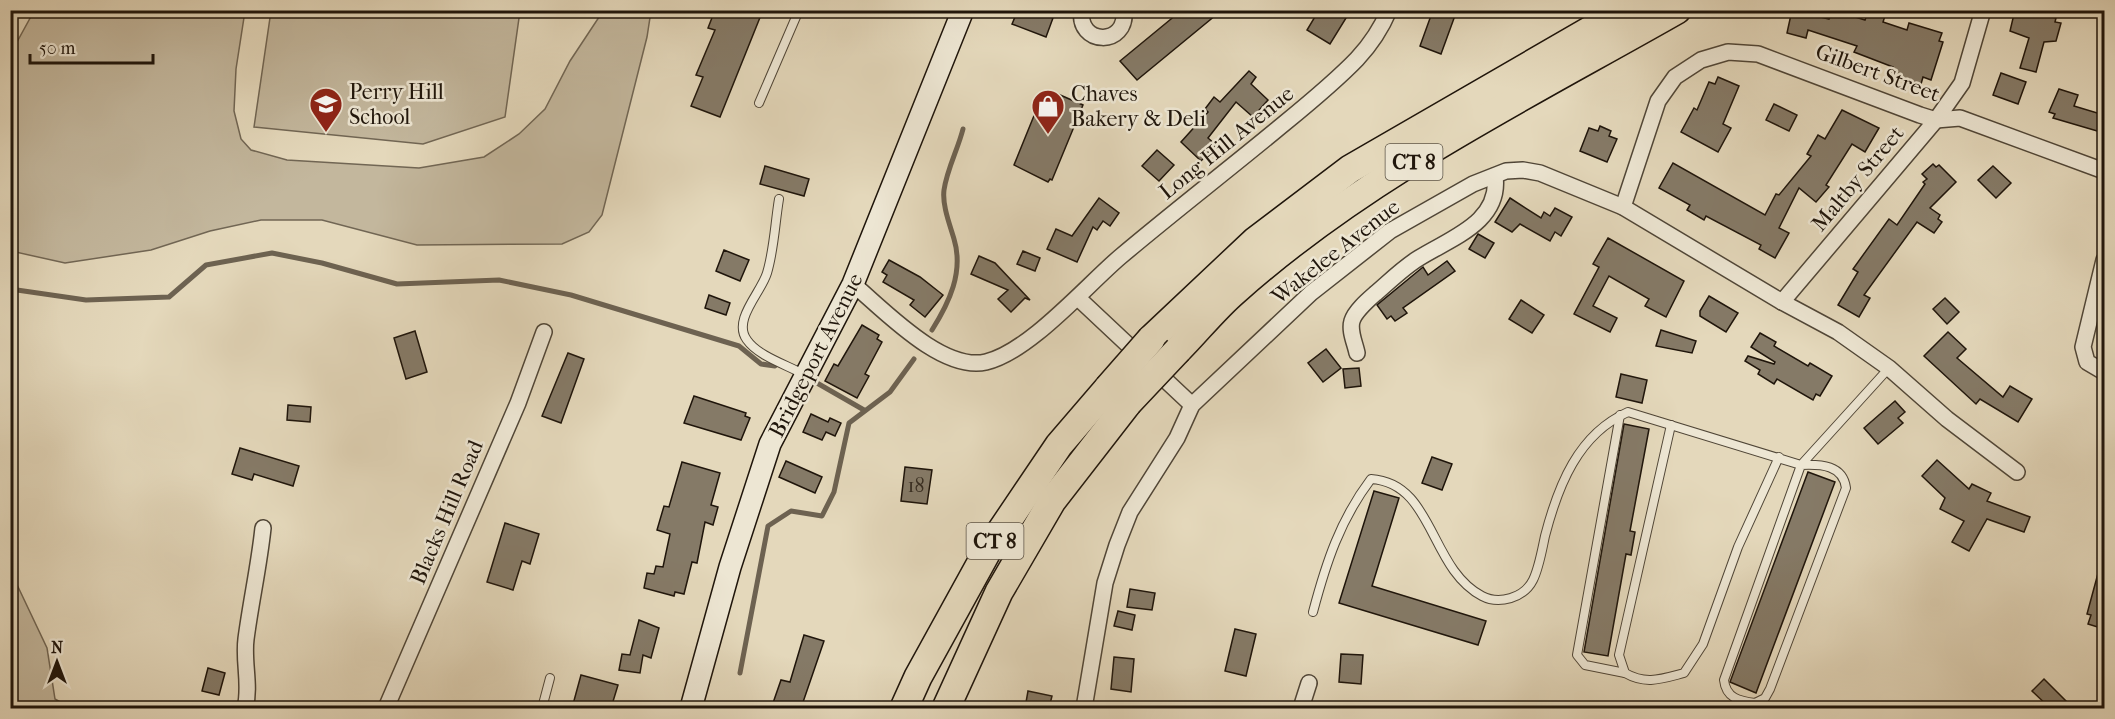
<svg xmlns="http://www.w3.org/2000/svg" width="2115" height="719" font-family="'IM FELL French Canon',serif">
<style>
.green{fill:#c3b79d;stroke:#716654;stroke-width:1.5}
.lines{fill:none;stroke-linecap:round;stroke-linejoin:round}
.stream{stroke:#6d6251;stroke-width:5}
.building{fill:#857a67;stroke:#1f150b;stroke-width:1.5}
.service-casing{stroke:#504637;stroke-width:10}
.minor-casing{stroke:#504637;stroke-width:18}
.secondary-casing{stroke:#1f150b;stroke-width:24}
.motorway-casing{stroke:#1f150b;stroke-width:30}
.service{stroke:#ede6d3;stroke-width:8}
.minor{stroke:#ede6d3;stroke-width:15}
.secondary{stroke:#ede6d3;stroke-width:21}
.motorway{stroke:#e4d8bb;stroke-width:27}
.motorway-bridge-casing{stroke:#1f150b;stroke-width:30;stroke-linecap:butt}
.motorway-bridge{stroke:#e4d8bb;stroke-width:27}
.labels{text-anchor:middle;stroke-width:5;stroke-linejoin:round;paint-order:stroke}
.number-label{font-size:20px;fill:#382e22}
.shield{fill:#ede6d3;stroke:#5d5447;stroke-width:1.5}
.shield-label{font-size:21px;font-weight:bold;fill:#1f150b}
.street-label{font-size:22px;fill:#1f150b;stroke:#ede6d3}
.poi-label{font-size:22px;fill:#1f150b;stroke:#ede6d3;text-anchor:start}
</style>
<rect width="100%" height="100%" fill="#e4d8bb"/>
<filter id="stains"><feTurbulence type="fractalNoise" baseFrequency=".00333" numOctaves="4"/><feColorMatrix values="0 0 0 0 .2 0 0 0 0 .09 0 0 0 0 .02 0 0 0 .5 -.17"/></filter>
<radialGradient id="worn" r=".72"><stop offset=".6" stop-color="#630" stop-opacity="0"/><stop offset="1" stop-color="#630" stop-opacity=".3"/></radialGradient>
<!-- green -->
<g class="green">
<path d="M34,11H245L236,69L234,111L241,139L251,150L287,160L419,168L484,157L519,134L545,109L570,61L603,11H651L647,37L602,215L589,232L562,244L417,245L322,220H261L210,231L151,250L65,263L11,251V53Z"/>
<path d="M271,11H520L505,117L423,144L254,127Z"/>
<path d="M11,572L47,648L55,699L71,708H11Z"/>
</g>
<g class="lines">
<!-- stream -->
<g class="stream">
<path d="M10,289L86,300L169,297L206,265L272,253L322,263L397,284L499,280L571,295L739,346L761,364L775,366"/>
<path d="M932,330C949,303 964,272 954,239C950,225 942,205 944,190C947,169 958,149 963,129"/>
<path d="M817,383L864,410"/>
<path d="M740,673L768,526L791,511L822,516L834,492L849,423L890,392L914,359"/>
</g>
</g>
<!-- building -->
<g class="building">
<path d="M715,10H763L720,117L691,106L703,77L696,75L715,30L708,28Z"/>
<path d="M1018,10H1032L1053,18L1046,37L1012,24Z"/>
<path d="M1182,10H1222L1137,80L1120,61Z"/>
<path d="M1319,10H1351L1330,44L1307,30Z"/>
<path d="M1433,10H1457L1441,54L1420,46Z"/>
<path d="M1792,10L1829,19L1833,10L1865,20L1869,10H1887L1883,22L1907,30L1909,23L1942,33L1939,41L1943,42L1931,80L1923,77L1921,84L1891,75L1893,67L1854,52L1857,46L1808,30L1806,38L1787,33Z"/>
<path d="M2022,10L2056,18L2055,22L2061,23L2056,41L2044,42L2036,72L2020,68L2029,38L2010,31L2014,14L2021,15Z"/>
<path d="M1249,71L1256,77L1251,84L1268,100L1253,117L1236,102L1208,138L1216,145L1201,161L1181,142L1208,112L1205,109L1214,97L1220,102Z"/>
<path d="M2001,73L2026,82L2018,104L1993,95Z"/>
<path d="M1718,77L1739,86L1723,124L1731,128L1718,152L1681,132L1694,108L1697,110L1709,82L1715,84Z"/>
<path d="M2059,89L2078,95L2074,106L2104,115V133L2053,118L2055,114L2049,112Z"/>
<path d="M1051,91L1083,105L1052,180L1050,179L1048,182L1014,165L1042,96L1048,99Z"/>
<path d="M1774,104L1797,115L1789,131L1766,120Z"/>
<path d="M1842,110L1879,128L1865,152L1852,144L1826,185L1829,187L1816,202L1799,188L1779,228L1789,233L1775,258L1759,249L1761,245L1706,216L1704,220L1687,210L1690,205L1659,188L1673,163L1765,215L1776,194L1779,195L1811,156L1807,154L1818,135L1825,139Z"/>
<path d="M1600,126L1611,131L1609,136L1617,139L1607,162L1580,151L1589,128L1598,131Z"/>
<path d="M1157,150L1174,165L1159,181L1142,166Z"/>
<path d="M1933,164L1936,167L1939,165L1956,182L1930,208L1940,215L1938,219L1942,222L1934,233L1917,222L1864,295L1870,298L1859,317L1838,305L1858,272L1853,269L1889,219L1897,225L1925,184L1923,182L1927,179L1922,174Z"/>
<path d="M765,166L809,179L804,196L760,184Z"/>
<path d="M1993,166L2011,183L1996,198L1978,180Z"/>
<path d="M1099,198L1119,213L1110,226L1103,221L1097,230L1093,227L1077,262L1047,249L1056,229L1072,236Z"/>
<path d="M1510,198L1541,218L1544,212L1550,216L1555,208L1572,217L1561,236L1555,232L1550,241L1520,224L1512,232L1495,222Z"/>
<path d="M1478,234L1494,243L1485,258L1469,249Z"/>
<path d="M1608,238L1684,281L1666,317L1645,306L1649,299L1609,276L1593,306L1617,318L1610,332L1574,314L1599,267L1593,264Z"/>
<path d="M724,250L749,260L740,281L716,271Z"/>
<path d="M1023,251L1040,258L1035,271L1017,264Z"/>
<path d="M979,256L995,263L1030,300L1025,298L1011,312L998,299L1008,290L971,274Z"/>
<path d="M889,260L920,277L943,295L925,317L910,305L914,300L883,282L887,275L882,272Z"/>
<path d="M1447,261L1455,271L1403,308L1407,313L1395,321L1391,316L1387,319L1377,305L1423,267L1428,275Z"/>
<path d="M709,295L730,303L726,315L705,308Z"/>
<path d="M1709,296L1738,313L1726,332L1700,316V311Z"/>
<path d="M1945,298L1959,312L1947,324L1933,309Z"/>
<path d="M1521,300L1544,315L1532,333L1509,319Z"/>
<path d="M862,325L879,335L877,339L882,342L865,374L869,376L857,398L825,381L834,364L838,366Z"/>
<path d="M1661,330L1696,341L1692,353L1656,346Z"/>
<path d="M415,331L427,372L406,379L394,338Z"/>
<path d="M1948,332L1966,349L1957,358L2003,397L2010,386L2032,399L2018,422L1980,399L1976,404L1924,356Z"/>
<path d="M1760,333L1776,342L1774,346L1808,366L1810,363L1832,376L1820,396L1816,394L1813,400L1777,379L1774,384L1758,374L1760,370L1745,361L1748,356L1774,364L1775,362L1751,347Z"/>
<path d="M1326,349L1341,368L1323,382L1308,363Z"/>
<path d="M568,353L584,359L561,423L542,416Z"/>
<path d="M1359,368L1361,386L1345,388L1343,369Z"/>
<path d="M1621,374L1647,380L1642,403L1616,397Z"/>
<path d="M694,396L746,413L745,416L750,418L741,440L684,423Z"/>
<path d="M1895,401L1905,412L1898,418L1903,423L1878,444L1864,428Z"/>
<path d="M288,405L311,407L310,422L287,420Z"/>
<path d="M811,414L828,422L830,418L841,423L835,436L826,432L822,440L803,432Z"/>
<path d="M1624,424L1649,429L1630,531L1635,532L1631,555L1626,554L1608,656L1584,652Z"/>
<path d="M240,448L299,466L293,486L254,474L252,480L232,474Z"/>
<path d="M1432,457L1452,464L1442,490L1422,483Z"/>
<path d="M1937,460L1969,489L1972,484L1991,493L1987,501L2030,517L2024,532L1987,519L1969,551L1952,542L1964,521L1940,509L1945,498L1922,476Z"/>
<path d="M786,461L822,477L815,493L779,477Z"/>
<path d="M682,462L720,473L711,505L718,507L713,525L705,522L697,563L692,562L684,594L675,592L674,596L644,588L647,573L654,574L656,566L663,567L670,534L657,530L664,506L669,507Z"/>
<path d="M905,467L932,470L927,504L901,501Z"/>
<path d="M1808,472L1835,482L1756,693L1730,682Z"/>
<path d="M1374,491L1399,498L1372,586L1486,621L1478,645L1339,603Z"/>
<path d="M505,523L539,534L530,564L522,561L513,590L487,582Z"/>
<path d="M2100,566L2104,567V629L2088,624L2091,615L2087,614Z"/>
<path d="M1130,589L1155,593L1152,610L1127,607Z"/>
<path d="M1118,611L1135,615L1132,630L1114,626Z"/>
<path d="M639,620L659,628L651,658L643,655L640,673L619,670L622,654L630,655Z"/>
<path d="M1235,629L1256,634L1246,676L1225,671Z"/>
<path d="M804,635L824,641L801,708H775L777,704L773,703L781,680L790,682Z"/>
<path d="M1341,654L1363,655L1361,684L1339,682Z"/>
<path d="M1114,657L1134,659L1131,692L1111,689Z"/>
<path d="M208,668L225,673L219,695L202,691Z"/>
<path d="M581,675L618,685L611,708H572Z"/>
<path d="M2044,679L2067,702L2060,708H2050L2032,691Z"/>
<path d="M1028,691L1052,696L1049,708H1025Z"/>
</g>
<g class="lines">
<defs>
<g id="service">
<path d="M759,103L799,10"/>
<path d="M779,199C775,223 774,250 767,273C761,293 732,320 747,340C758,356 787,365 803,374"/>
<path d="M1620,415L1577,655L1585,665L1625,673"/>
<path d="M1671,425L1619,655L1625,673C1646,685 1661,679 1684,673L1703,644L1738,547L1779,457"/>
<path d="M1313,612C1326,563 1340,520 1371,479C1434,483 1429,568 1482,596C1499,605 1524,598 1533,580C1539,568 1542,550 1545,536C1558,486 1578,434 1628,412L1801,465C1821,464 1843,465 1846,488L1770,689L1765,698L1755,703C1739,701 1726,698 1724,680L1801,465L1889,368"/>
<path d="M542,708L550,678"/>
</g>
<g id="minor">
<path d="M1082,10C1076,45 1128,48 1124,10"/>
<path d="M1623,207L1658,101L1675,77L1701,60L1728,52L1758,54L1920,115L1936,120L1960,118L2104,171"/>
<path d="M2104,260L2083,347L2087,362L2104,372"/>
<path d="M853,284C884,310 942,372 986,362C1029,352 1086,286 1120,257C1171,214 1224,173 1275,131C1303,108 1332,85 1357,59C1371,44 1381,29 1389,10"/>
<path d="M1078,298L1192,405"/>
<path d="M1782,302L1936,120L1962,83L1983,10"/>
<path d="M1357,353C1355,343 1349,331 1352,321C1355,311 1368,300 1376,293C1390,281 1404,267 1419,258C1451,238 1501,222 1495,176"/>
<path d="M245,708C251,686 243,662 246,639C251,601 259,566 263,528"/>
<path d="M386,708L518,403L544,332"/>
<path d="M1084,708L1105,583L1117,545L1130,512L1177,438L1192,405L1311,293L1390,231L1473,184L1506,171L1523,170L1540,173L1623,207L1782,302L1838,332L1889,368L1947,419L2017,472"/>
<path d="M1301,708L1309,683"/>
</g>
<path id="secondary" d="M691,708L730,567L770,444L853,284L963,10"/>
<g id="motorway">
<path d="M1151,339L1255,241L1350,169L1625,10"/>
<path d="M1178,350C1197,331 1214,309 1235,291C1365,175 1526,96 1677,10"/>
<path d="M904,708L918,677L988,550L1059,445L1108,388"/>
<path d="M946,708L999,592L1052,501L1128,403"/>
</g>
</defs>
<!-- service casing -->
<use href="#service" class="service-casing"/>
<!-- minor casing -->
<use href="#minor" class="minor-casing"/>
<!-- secondary casing -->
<use href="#secondary" class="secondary-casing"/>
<!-- motorway casing -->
<use href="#motorway" class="motorway-casing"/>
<!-- service -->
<use href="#service" class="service"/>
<!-- minor -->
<use href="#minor" class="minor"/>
<!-- secondary -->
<use href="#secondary" class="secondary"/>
<!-- motorway -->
<use href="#motorway" class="motorway"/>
<defs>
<g id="motorway-bridge">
<path d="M1108,388L1151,339"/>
<path d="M1128,403L1178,350"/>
</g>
</defs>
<!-- motorway-bridge casing -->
<use href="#motorway-bridge" class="motorway-bridge-casing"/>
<!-- motorway-bridge -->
<use href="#motorway-bridge" class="motorway-bridge"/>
</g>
<!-- icons -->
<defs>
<symbol id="school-pin" viewBox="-11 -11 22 30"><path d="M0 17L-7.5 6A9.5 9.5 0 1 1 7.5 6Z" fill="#8f2418" stroke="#ede6d3"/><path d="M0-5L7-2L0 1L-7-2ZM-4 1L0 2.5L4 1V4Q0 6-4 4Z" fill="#fff"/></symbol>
<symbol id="shop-pin" viewBox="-11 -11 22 30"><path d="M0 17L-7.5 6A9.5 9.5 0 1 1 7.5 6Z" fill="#8f2418" stroke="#ede6d3"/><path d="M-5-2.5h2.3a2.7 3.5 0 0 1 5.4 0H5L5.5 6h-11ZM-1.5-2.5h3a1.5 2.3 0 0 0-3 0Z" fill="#fff"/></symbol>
</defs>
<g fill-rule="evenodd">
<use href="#school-pin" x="307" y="85" width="38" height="52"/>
<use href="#shop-pin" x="1029" y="87" width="38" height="52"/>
</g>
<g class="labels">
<!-- number labels -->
<g class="number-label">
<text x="916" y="492">18</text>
</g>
<!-- shield labels -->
<g class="shield">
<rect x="1385.5" y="144" width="57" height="36" rx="4.5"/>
<rect x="966.5" y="523" width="57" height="36" rx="4.5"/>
</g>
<g class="shield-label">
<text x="1414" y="169">CT 8</text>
<text x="995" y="548">CT 8</text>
</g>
<!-- street labels -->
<g class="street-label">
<text transform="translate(1878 72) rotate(20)" y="8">Gilbert Street</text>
<text transform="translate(1226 142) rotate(-39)" y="8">Long Hill Avenue</text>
<text transform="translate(1857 178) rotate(-50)" y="8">Maltby Street</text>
<text transform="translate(1335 251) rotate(-38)" y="8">Wakelee Avenue</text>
<text transform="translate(815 355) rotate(-63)" y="8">Bridgeport Avenue</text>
<text transform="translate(446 512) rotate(-67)" y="8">Blacks Hill Road</text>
</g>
<!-- poi labels -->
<g class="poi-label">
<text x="349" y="99">Perry Hill<tspan x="349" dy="25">School</tspan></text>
<text x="1071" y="101">Chaves<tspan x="1071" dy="25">Bakery &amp; Deli</tspan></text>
</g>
</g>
<!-- margin -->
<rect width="2115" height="719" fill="none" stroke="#e4d8bb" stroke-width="36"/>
<rect x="12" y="12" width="2091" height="695" fill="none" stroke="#1f150b" stroke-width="3"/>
<rect x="18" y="18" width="2079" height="683" fill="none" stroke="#1f150b" stroke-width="1.5"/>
<!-- north arrow -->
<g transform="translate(57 662)" stroke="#ede6d3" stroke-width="4.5" paint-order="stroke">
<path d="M0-4.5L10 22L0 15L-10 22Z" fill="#1f150b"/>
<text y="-9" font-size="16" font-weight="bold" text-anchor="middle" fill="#1f150b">N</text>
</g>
<!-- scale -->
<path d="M30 54v9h123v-9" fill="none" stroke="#1f150b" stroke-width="3"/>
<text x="39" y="54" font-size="18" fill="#1f150b" stroke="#ede6d3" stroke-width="4.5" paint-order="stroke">50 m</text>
<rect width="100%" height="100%" filter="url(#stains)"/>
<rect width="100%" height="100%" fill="url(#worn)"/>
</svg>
